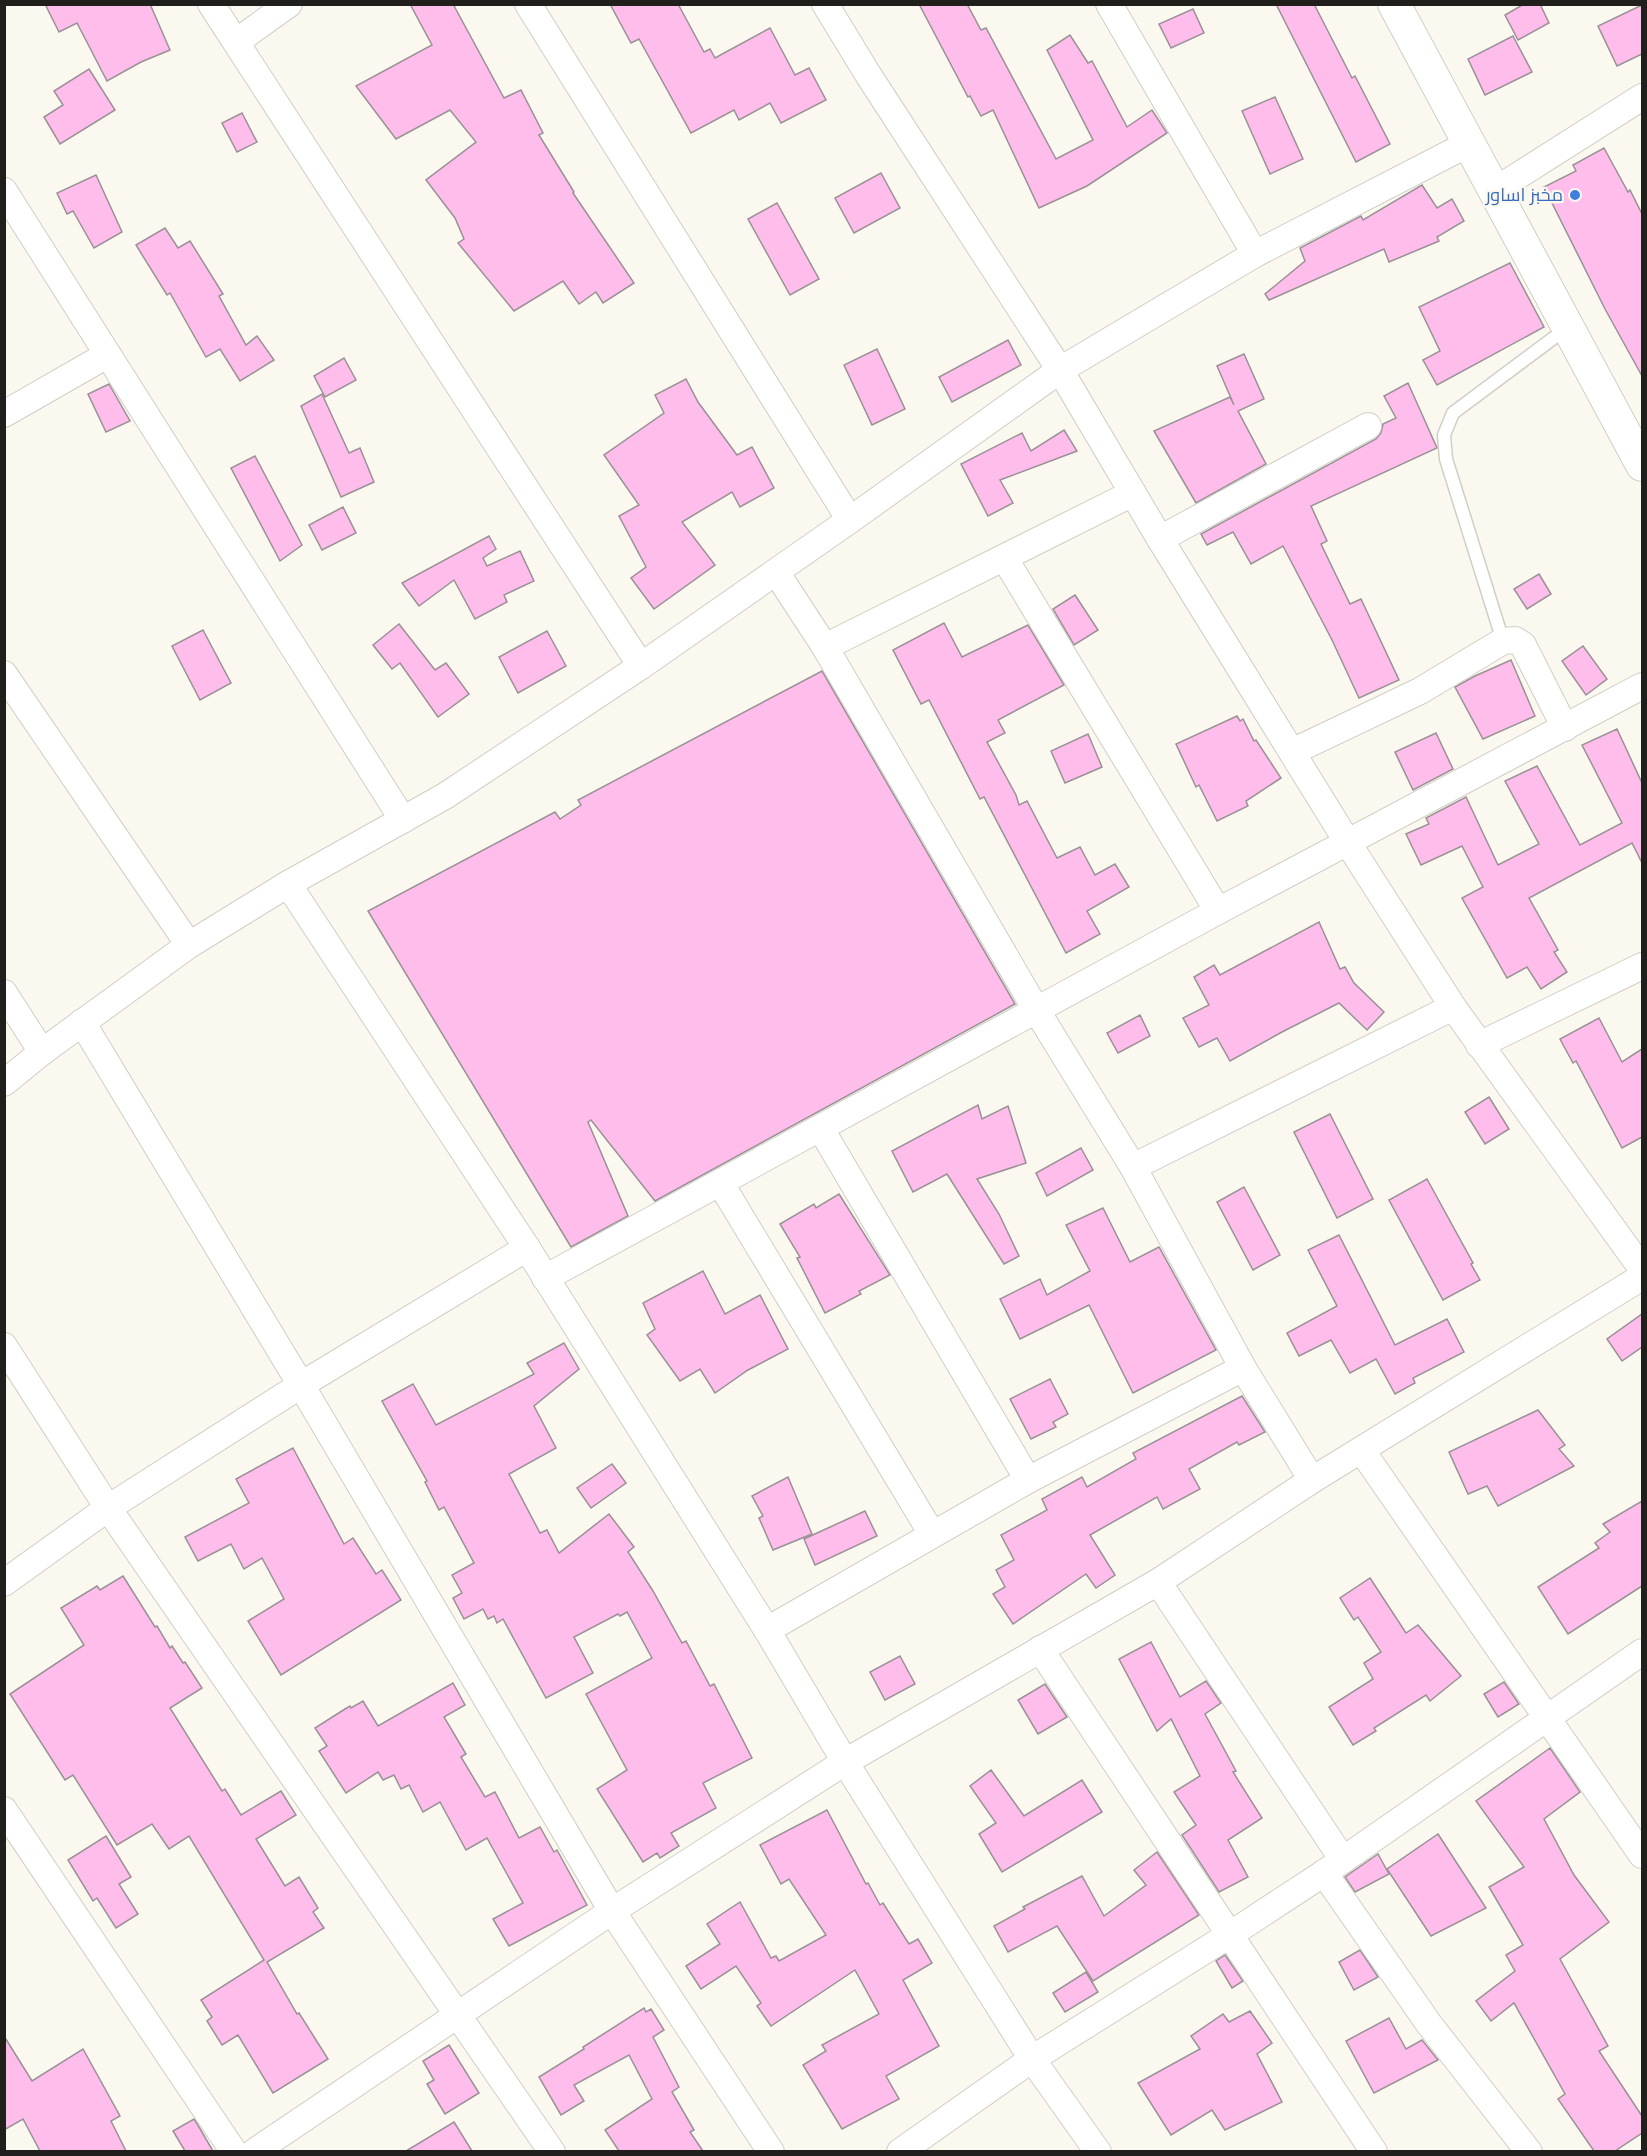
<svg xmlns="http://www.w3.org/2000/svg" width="1647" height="2156" font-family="'Open Sans',Cairo,sans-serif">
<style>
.building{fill:#ffbdeb;stroke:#999196;stroke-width:1.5}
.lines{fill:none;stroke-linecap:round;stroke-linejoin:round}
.service-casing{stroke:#d1cec5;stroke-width:15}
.minor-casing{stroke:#d1cec5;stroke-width:28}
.tertiary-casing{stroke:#d1cec5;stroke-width:34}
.service{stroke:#fff;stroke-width:12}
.minor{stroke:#fff;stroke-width:26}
.tertiary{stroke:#fff;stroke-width:32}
.shop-dot{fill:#3f7fe0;stroke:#fbf8f0;stroke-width:2}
.labels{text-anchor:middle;stroke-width:4.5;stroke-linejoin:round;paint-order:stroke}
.shop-label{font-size:18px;fill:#366cbe;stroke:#fbf8f0;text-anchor:end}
</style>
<rect width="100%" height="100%" fill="#fbf8f0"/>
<!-- building -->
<g class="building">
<path d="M45,4H150L170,50L141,62L107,81L77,23L59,32Z"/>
<path d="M410,4H453L504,98L521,90L543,133L539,135L574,192L573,193L634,283L603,303L596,292L579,304L563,281L514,311L458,243L464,239L455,218L426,180L476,142L450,110L396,139L356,86L432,45Z"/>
<path d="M610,4H678L704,52L710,49L715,58L770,28L795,75L809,68L826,100L781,123L770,103L739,120L734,110L691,133L639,39L631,43Z"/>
<path d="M919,4H967L981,30L986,28L1056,159L1093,140L1047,50L1070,35L1088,63L1092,61L1127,127L1152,110L1167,133L1087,186L1039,208L993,110L981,116L970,96L968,97Z"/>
<path d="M1276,4H1314L1352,78L1355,76L1390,144L1356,162Z"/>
<path d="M1524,4H1540L1549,23L1518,40L1505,15Z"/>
<path d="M1642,5V54L1617,66L1598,26Z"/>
<path d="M1193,9L1204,33L1171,48L1159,24Z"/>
<path d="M1513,36L1532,72L1485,95L1468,59Z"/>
<path d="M89,69L115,110L60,144L44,117L63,105L54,91Z"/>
<path d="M1275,97L1303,159L1270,174L1242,111Z"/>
<path d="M242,113L257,142L237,152L222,123Z"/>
<path d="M1604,148L1628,192L1630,190L1642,214V376L1605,309L1544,187L1576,171L1573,165Z"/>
<path d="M881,173L900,208L854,233L835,198Z"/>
<path d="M96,175L122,232L94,248L73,211L67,214L57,193Z"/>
<path d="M1422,185L1437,208L1452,199L1464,221L1437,237L1439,241L1389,262L1384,249L1269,300L1265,294L1305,261L1300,248L1361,216L1363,220Z"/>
<path d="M777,203L819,279L790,295L748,219Z"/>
<path d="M165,228L178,248L190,241L223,294L219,296L246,345L257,336L274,360L240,381L220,349L206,357L170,293L167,295L136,245Z"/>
<path d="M1510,263L1544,327L1437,385L1423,360L1440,351L1419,307Z"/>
<path d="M1008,340L1021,365L952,402L939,377Z"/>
<path d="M877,349L905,409L872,425L844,365Z"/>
<path d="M1244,354L1264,399L1238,411L1266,464L1196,503L1154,431L1230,397L1234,405L1217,366Z"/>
<path d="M344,358L356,380L325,397L314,376Z"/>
<path d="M686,379L698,402L737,455L752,447L774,488L740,507L732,492L682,522L715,565L654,609L631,578L646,567L619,516L639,505L604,455L664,413L655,395Z"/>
<path d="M1408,383L1437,448L1311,506L1327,541L1321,544L1350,604L1361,599L1399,680L1359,698L1332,640L1283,546L1251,564L1233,532L1207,545L1201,534L1376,439L1381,433L1383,424L1396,418L1384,396Z"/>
<path d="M109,384L130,421L106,432L88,394Z"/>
<path d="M322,394L349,453L360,448L374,482L341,497L301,406Z"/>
<path d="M1064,430L1077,451L1000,480L1013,503L988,516L961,464L1022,433L1031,451Z"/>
<path d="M255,456L302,545L280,561L231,468Z"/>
<path d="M343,507L356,533L322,550L309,525Z"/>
<path d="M489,536L496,549L483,558L487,566L520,551L534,581L504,595L507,602L475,619L454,580L419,606L402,583Z"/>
<path d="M1539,574L1551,594L1527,609L1514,589Z"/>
<path d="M1075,595L1098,630L1074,645L1053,609Z"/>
<path d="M944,623L962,657L1028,625L1064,685L998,720L1005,733L987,742L1016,795L1019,805L1027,801L1057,858L1080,847L1095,875L1115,864L1129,887L1087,911L1100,934L1066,953L984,797L980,799L929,700L921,704L893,650Z"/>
<path d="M399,624L435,670L446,663L469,694L438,717L400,663L392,669L373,645Z"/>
<path d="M203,630L231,683L200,700L172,646Z"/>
<path d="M547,631L566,666L518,693L499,657Z"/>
<path d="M1583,646L1607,679L1586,695L1562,661Z"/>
<path d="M1511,660L1535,716L1483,739L1455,687L1475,676Z"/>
<path d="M822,671L1015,1004L655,1201L591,1120L588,1122L628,1216L571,1247L368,911L555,812L560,819L581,805L578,800Z"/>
<path d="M1237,716L1240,721L1243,719L1254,741L1256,740L1281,778L1246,801L1248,806L1217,821L1199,785L1196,787L1176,744Z"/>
<path d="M1617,729L1642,783V863L1632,843L1529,898L1558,950L1554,952L1567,972L1541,989L1527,967L1507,978L1462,898L1483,887L1462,846L1421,865L1406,834L1429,824L1426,818L1466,797L1498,865L1539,844L1505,781L1537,766L1580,845L1622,823L1582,745Z"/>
<path d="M1436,733L1453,769L1413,790L1395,752Z"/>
<path d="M1088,734L1102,767L1065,783L1051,751Z"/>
<path d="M1319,922L1340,969L1345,967L1354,983L1384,1012L1367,1030L1339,1003L1282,1032L1230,1061L1217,1038L1199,1047L1183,1018L1209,1005L1194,977L1214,965L1220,975Z"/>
<path d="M1140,1015L1150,1036L1118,1053L1107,1033Z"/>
<path d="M1599,1018L1622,1062L1642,1049V1137L1622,1148L1576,1061L1573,1063L1560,1039Z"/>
<path d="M1489,1097L1509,1129L1485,1144L1465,1112Z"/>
<path d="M978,1105L982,1119L1008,1106L1026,1163L977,1179L999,1214L1019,1256L1004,1264L947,1174L913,1192L892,1151Z"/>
<path d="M1330,1114L1373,1199L1337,1218L1294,1132Z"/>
<path d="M1081,1148L1093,1170L1047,1196L1036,1173Z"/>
<path d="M1427,1179L1473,1263L1471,1264L1480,1280L1443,1300L1389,1200Z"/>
<path d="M1244,1187L1280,1255L1253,1270L1217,1202Z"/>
<path d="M839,1194L890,1275L859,1291L861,1294L825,1313L797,1258L800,1257L780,1224L814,1204L816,1208Z"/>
<path d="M1103,1208L1130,1262L1159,1247L1216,1350L1133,1393L1089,1305L1020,1339L1000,1299L1040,1279L1047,1295L1090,1271L1066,1225Z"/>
<path d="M1339,1235L1395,1345L1447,1319L1464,1352L1413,1378L1415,1383L1395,1394L1376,1359L1350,1373L1331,1340L1299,1356L1287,1333L1337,1306L1308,1250Z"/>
<path d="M703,1271L725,1314L760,1295L788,1349L748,1370L715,1393L700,1369L680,1381L647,1335L655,1329L643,1303Z"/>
<path d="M1642,1314V1347L1622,1361L1607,1339Z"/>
<path d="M564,1343L579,1369L534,1406L556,1448L509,1474L540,1533L547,1530L559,1553L609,1514L634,1547L628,1552L653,1591L682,1643L686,1641L710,1686L714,1684L752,1758L703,1783L716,1808L671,1833L679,1846L660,1858L657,1853L643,1862L597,1789L627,1770L586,1694L652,1658L627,1612L620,1616L618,1614L574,1637L593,1673L546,1698L503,1619L497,1623L494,1616L488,1619L483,1609L464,1619L453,1598L462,1593L452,1575L474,1563L444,1507L439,1510L425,1482L427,1481L382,1401L413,1384L436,1425L534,1374L527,1363Z"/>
<path d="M1050,1379L1068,1414L1053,1422L1056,1427L1031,1439L1010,1399Z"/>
<path d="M1242,1396L1265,1432L1239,1445L1237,1442L1189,1469L1200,1489L1163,1509L1157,1497L1090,1535L1115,1575L1096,1588L1086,1574L1013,1624L993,1594L1005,1587L996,1570L1014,1560L1001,1535L1047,1510L1042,1499L1082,1477L1087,1487L1136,1459L1133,1453Z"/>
<path d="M1538,1410L1565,1445L1559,1449L1574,1466L1498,1506L1487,1486L1468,1494L1449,1452Z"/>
<path d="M293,1448L344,1544L353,1538L376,1574L382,1570L401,1600L281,1675L248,1621L284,1599L262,1558L244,1569L231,1544L198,1561L185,1537L249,1503L236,1479Z"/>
<path d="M612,1464L626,1483L591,1508L577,1488Z"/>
<path d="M788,1477L812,1534L773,1550L759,1518L763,1516L752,1496Z"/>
<path d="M1642,1501V1586L1568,1634L1538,1587L1599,1548L1595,1543L1610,1532L1603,1524Z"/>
<path d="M865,1511L877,1536L815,1565L804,1539Z"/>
<path d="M123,1576L155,1627L157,1626L170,1648L172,1646L183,1663L185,1662L202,1688L170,1708L222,1791L225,1789L241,1815L281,1791L296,1815L256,1839L285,1886L299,1877L318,1908L313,1912L324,1928L267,1962L297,2014L299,2013L328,2059L273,2093L238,2035L222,2045L207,2021L212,2017L201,2000L264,1960L189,1836L169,1849L152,1824L117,1845L73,1775L65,1780L10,1694L84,1645L61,1608L97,1586L100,1590Z"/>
<path d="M1370,1578L1406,1633L1418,1625L1461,1676L1430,1701L1426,1695L1374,1728L1376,1731L1353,1745L1329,1707L1373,1679L1364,1663L1381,1652L1358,1617L1354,1620L1340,1598Z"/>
<path d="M1151,1642L1180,1697L1206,1681L1221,1703L1205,1714L1236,1771L1233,1772L1262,1818L1228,1840L1248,1877L1219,1892L1182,1835L1196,1825L1174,1792L1200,1776L1171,1719L1157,1731L1119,1659Z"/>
<path d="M900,1656L915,1684L885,1700L870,1672Z"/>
<path d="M1504,1682L1519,1704L1498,1717L1484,1694Z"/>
<path d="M453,1683L465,1705L444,1717L466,1754L461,1757L485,1797L495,1792L519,1838L540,1827L554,1852L557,1850L587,1905L509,1946L493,1919L523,1903L487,1838L466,1850L440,1802L423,1812L409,1785L401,1789L394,1775L383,1780L378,1772L346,1793L319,1751L327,1746L315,1728L345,1709L350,1706L351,1708L363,1701L378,1726Z"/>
<path d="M1045,1684L1067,1717L1038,1734L1018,1700Z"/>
<path d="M1550,1748L1580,1792L1544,1819L1574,1875L1609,1922L1560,1959L1608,2046L1599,2051L1642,2116V2133L1615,2151H1594L1558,2099L1565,2094L1514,2003L1491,2021L1476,2001L1515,1971L1506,1955L1523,1945L1489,1887L1524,1867L1476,1801Z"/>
<path d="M991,1770L1024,1816L1082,1780L1102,1812L1002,1872L979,1834L996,1823L970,1786Z"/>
<path d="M827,1810L866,1884L868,1883L880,1905L883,1903L909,1944L918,1939L932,1963L903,1980L939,2046L886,2076L899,2099L842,2129L803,2065L826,2051L822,2045L879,2014L855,1970L771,2026L757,2006L761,2003L736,1966L701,1989L686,1966L720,1944L707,1924L740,1902L771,1958L776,1956L779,1961L826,1935L789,1879L781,1884L760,1845Z"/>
<path d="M1438,1834L1486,1908L1431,1936L1387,1869Z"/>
<path d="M106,1836L131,1877L119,1884L138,1914L116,1928L97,1898L93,1901L68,1860Z"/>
<path d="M1157,1852L1199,1915L1093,1981L1057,1926L1008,1952L994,1926L1025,1909L1023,1907L1082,1876L1104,1916L1146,1885L1134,1870Z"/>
<path d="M1378,1854L1389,1874L1355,1892L1345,1877Z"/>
<path d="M1360,1950L1378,1977L1354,1990L1339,1962Z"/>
<path d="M1225,1955L1243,1981L1232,1988L1216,1961Z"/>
<path d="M1086,1972L1098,1992L1065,2012L1053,1993Z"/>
<path d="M644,2008L646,2012L651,2009L664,2030L653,2037L679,2087L672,2092L694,2130L690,2132L703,2151H619L605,2130L652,2099L629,2055L574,2085L584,2101L561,2115L539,2077L584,2049L583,2047Z"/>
<path d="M1250,2011L1272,2043L1257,2054L1282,2102L1225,2130L1212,2110L1171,2135L1138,2083L1200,2049L1191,2036L1223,2014L1229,2022Z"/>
<path d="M1389,2018L1406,2049L1422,2040L1438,2060L1374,2093L1346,2041Z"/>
<path d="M4,2036L32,2081L83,2049L120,2116L111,2121L126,2151H40L23,2119L4,2130Z"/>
<path d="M449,2045L479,2093L445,2114L427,2084L434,2080L423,2061Z"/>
<path d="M194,2119L199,2127L213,2151H185L173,2131Z"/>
<path d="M454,2122L472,2151H406Z"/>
</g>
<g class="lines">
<defs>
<path id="service" d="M1503,641L1446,459L1444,435L1453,413L1567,328"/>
<g id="minor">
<path d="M211,4L641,666"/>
<path d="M528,4L850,520"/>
<path d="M825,4L869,76L1060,370L1160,539L1348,843L1453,1007L1642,1269"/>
<path d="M1109,4L1255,254"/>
<path d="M236,42L289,4"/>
<path d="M4,191L403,820"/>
<path d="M1494,191L1642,97"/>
<path d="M4,414L107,355"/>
<path d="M1160,539L1368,426"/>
<path d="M1005,559L1218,911"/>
<path d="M776,572L825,647L1037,1011L1133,1167L1243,1368L1312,1480"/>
<path d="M825,647L1133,493"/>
<path d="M4,674L189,945"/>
<path d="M1292,752L1420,691L1503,641L1515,640L1523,645L1565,728"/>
<path d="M288,884L527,1248L767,1630L845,1762L1032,2059L1098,2152"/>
<path d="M4,993L42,1052"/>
<path d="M82,1022L301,1385L612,1911L771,2152"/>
<path d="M1479,1045L1642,966"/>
<path d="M4,1083L42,1052L189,945L288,884L445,796L641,666L850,520L1060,370L1255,254L1468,144"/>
<path d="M821,1129L1028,1480"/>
<path d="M1133,1167L1453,1007"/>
<path d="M721,1184L932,1534"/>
<path d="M545,1278L1218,911L1642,686"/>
<path d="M4,1346L108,1508L552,2152"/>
<path d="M1362,1451L1642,1855"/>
<path d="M1158,1582L1343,1860"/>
<path d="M4,1583L108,1508L301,1385L527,1248"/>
<path d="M767,1630L1028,1480L1243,1368"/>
<path d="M1040,1649L1374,2152"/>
<path d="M4,1810L234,2152"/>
<path d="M1324,1873L1429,2024L1529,2152"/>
<path d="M254,2152L612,1911L845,1762L1158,1582L1312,1480L1642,1277"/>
<path d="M900,2152L1032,2059L1231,1934L1324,1873L1642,1652"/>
</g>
<path id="tertiary" d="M1394,4L1642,465"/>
</defs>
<!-- service casing -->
<use href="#service" class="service-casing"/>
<!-- minor casing -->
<use href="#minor" class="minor-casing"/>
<!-- tertiary casing -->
<use href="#tertiary" class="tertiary-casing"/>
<!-- service -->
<use href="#service" class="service"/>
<!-- minor -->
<use href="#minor" class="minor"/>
<!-- tertiary -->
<use href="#tertiary" class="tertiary"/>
</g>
<!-- markers -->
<circle class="shop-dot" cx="1575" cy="195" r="6"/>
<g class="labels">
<!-- shop labels -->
<g class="shop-label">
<text x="1563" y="201">مخبز اساور</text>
</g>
</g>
<!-- border -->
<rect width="1647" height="2156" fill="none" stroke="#201f1c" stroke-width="12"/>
</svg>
